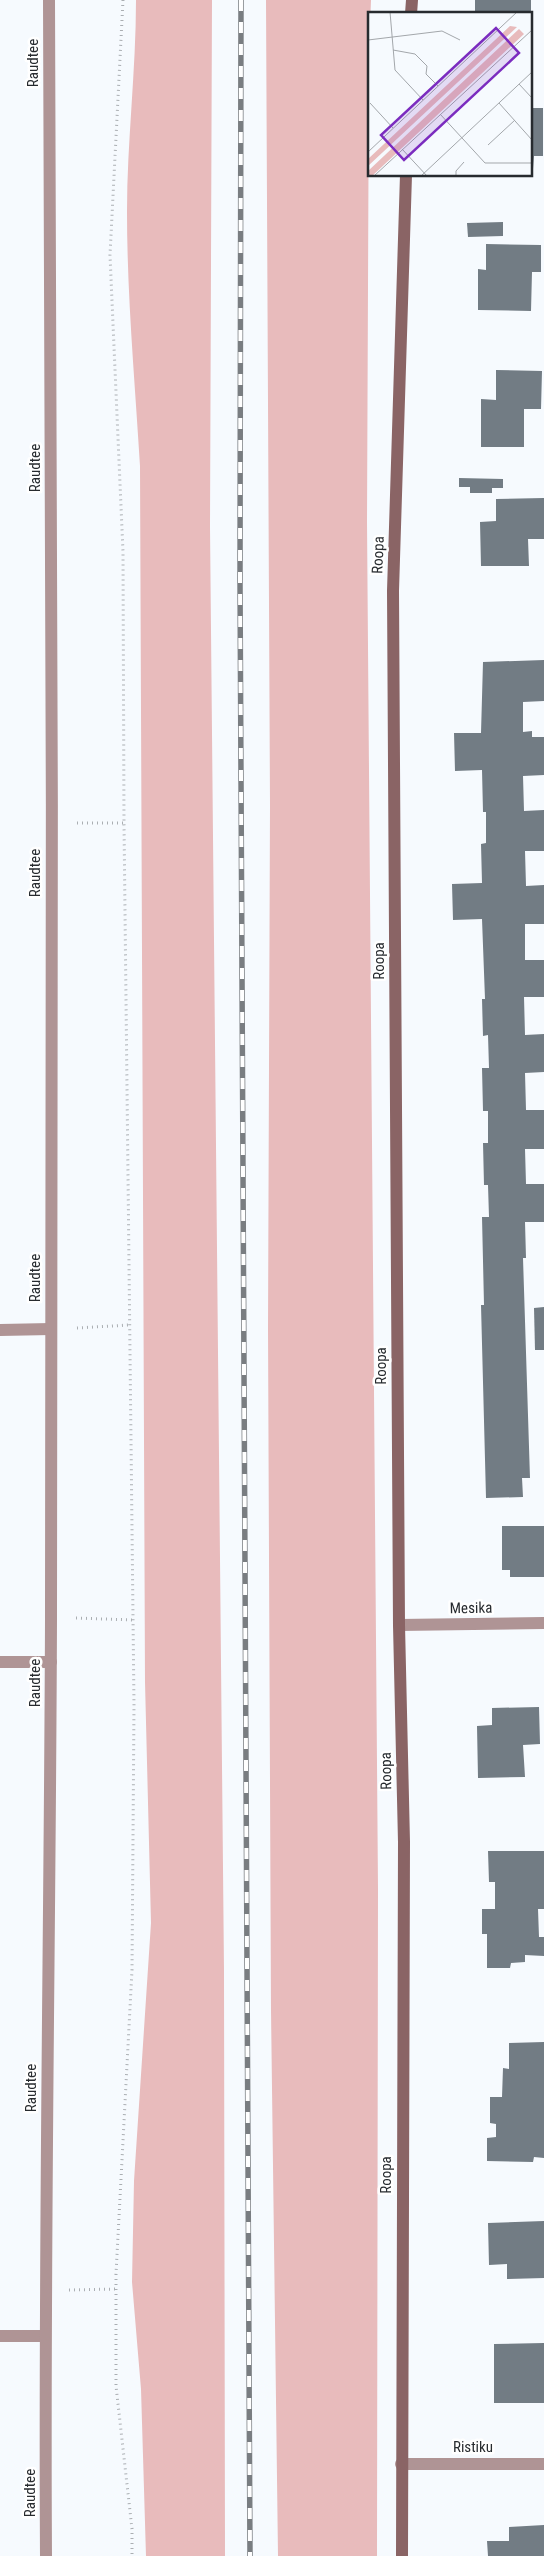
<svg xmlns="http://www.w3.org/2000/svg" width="544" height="2556" font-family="'Roboto Condensed',sans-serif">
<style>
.green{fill:#e8bbbc}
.building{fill:#727c84}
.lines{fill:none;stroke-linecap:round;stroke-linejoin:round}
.path{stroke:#aaaeb2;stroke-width:3;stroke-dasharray:1 4;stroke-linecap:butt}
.lane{stroke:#af9495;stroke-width:12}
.street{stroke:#af9495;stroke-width:12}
.secondary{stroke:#8a6465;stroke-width:12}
.rail-casing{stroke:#797d81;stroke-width:5.5}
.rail{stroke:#fff;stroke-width:4;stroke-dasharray:11;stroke-linecap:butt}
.labels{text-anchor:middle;stroke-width:5;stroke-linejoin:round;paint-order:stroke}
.street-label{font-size:15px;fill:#272b2f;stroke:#fff}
.inset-road{fill:none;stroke:#a3a7ab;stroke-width:1}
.view{fill:#7b2cbf;fill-opacity:0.15;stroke:#7b2cbf;stroke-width:2.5}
.inset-edge{fill:none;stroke:#272b2f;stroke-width:2.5}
</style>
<rect width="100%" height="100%" fill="#f6fafe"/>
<!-- green -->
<g class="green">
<path d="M136,0H212L210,527L224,1971L225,2556H146L141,2389L132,2282L134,2181L151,1923L145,1682L140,466C135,382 127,297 127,212C127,142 136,71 136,0Z"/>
<path d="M266,0H371L369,52L367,522L378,1888L377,2556H278L271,2010L268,1328L270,806Z"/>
</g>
<!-- building -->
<g class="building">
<rect x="475" y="0" width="56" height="14"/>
<path d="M530,108H543V156H534L533,169H530Z"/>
<path d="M503,222V236L468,237L467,223Z"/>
<path d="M486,244L541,245V272H532L531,311L478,310V269L486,270Z"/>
<path d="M496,370L542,371L541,409H524V447H481V399L496,400Z"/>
<path d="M459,478L503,479V488H492V493H470V487H459Z"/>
<path d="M544,498V539H528L529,566H481L480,522L496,521V499Z"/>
<path d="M544,660V701L523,702V732L532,731V737H544V775L523,776L524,811L544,810V851H525L526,886L544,885V924H525V960H544V997H524L525,1035L544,1034V1072L525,1073L526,1110H544V1149H525L526,1184H544V1222H525L526,1258H523L530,1478H522L523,1497L486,1498L481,1305H484L482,1217H489L488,1185H484L483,1143H488V1111H483L482,1068H489L488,1035L483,1036L482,999H485L482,919L453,920L452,884L482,883L481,844L486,843V812H483L482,770L455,771L454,733H481L483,662Z"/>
<path d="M544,1307V1350H535L534,1308Z"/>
<path d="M502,1526H544V1577H510V1570H502Z"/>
<path d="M539,1707L540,1744L523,1745L525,1777L478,1778L477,1726L492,1725V1708Z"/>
<path d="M488,1851H544V1909H538L539,1937H544V1956L525,1955V1962L511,1963L510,1968H487V1934H482V1909H495V1882H489Z"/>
<path d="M544,2042V2158L534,2157L533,2162L487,2161V2138L496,2137V2124L490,2123V2097H502L503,2068L509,2069V2043Z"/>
<path d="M544,2221V2278L507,2279V2264L489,2265L488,2223Z"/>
<path d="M544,2343V2403H494V2344Z"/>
<path d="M544,2525V2556H488L487,2541H509V2527Z"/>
</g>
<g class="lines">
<!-- path -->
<g class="path">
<path d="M123,0L110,255L123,552L124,823L134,1705L132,1970L116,2274V2386L132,2529V2556"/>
<path d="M77,823H124"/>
<path d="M77,1328L129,1325"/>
<path d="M76,1618L133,1620"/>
<path d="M69,2290L116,2289"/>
</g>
<!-- lane -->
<path class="lane" d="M0,1330L51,1329"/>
<!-- street -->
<g class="street">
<path d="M399,1625L544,1623"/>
<path d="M0,1662H51"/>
<path d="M0,2336H45"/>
<path d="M401,2464H544"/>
<path d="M46,2556C44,2243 50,1931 51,1618C54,1079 51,539 49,0"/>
</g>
<!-- secondary -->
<g class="secondary">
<path d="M411,14L412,0"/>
<path d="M402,2556L404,1842L399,1625L393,591L406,175"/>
</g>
<defs>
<path id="rail" d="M241,0L240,580L250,2556"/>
</defs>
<!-- rail casing -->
<use href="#rail" class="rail-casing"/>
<!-- rail -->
<use href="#rail" class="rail"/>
</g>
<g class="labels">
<!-- street labels -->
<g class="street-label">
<text transform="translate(33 63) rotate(-90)" y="5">Raudtee</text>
<text transform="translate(35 468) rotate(-90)" y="5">Raudtee</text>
<text transform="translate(378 555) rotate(-88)" y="5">Roopa</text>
<text transform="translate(35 873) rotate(-90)" y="5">Raudtee</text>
<text transform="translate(379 961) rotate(-90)" y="5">Roopa</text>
<text transform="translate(35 1278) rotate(-90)" y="5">Raudtee</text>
<text transform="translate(381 1366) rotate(-90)" y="5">Roopa</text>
<text transform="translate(471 1608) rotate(-1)" y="5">Mesika</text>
<text transform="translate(35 1683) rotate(-90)" y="5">Raudtee</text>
<text transform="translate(386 1771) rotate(-91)" y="5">Roopa</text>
<text transform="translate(31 2088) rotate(-90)" y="5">Raudtee</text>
<text transform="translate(386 2175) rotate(-90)" y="5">Roopa</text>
<text x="473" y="2452">Ristiku</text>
<text transform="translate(30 2493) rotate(-90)" y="5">Raudtee</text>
</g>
</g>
<!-- overview -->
<g transform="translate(368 12)">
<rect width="164" height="164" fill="#f6fafe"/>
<path d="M142,14L149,15L0,154V147ZM151,17L156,22L4,164H0V159Z" fill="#e8bbbc"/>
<path class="inset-road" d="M22,0L27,58L55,88M0,28L74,19L92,28M25,38L47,42L59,54L58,62L70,74M0,63V93M151,72L164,86M2,91L25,116M131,91L164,128M72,102L117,151H164M120,133L147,108M34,137L59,164M0,140L149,0M6,164L164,18M53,164L164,60M88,164V159L96,150"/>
<path class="view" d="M128,16L151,41L36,148L13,123Z"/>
<rect width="164" height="164" class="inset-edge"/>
</g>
</svg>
